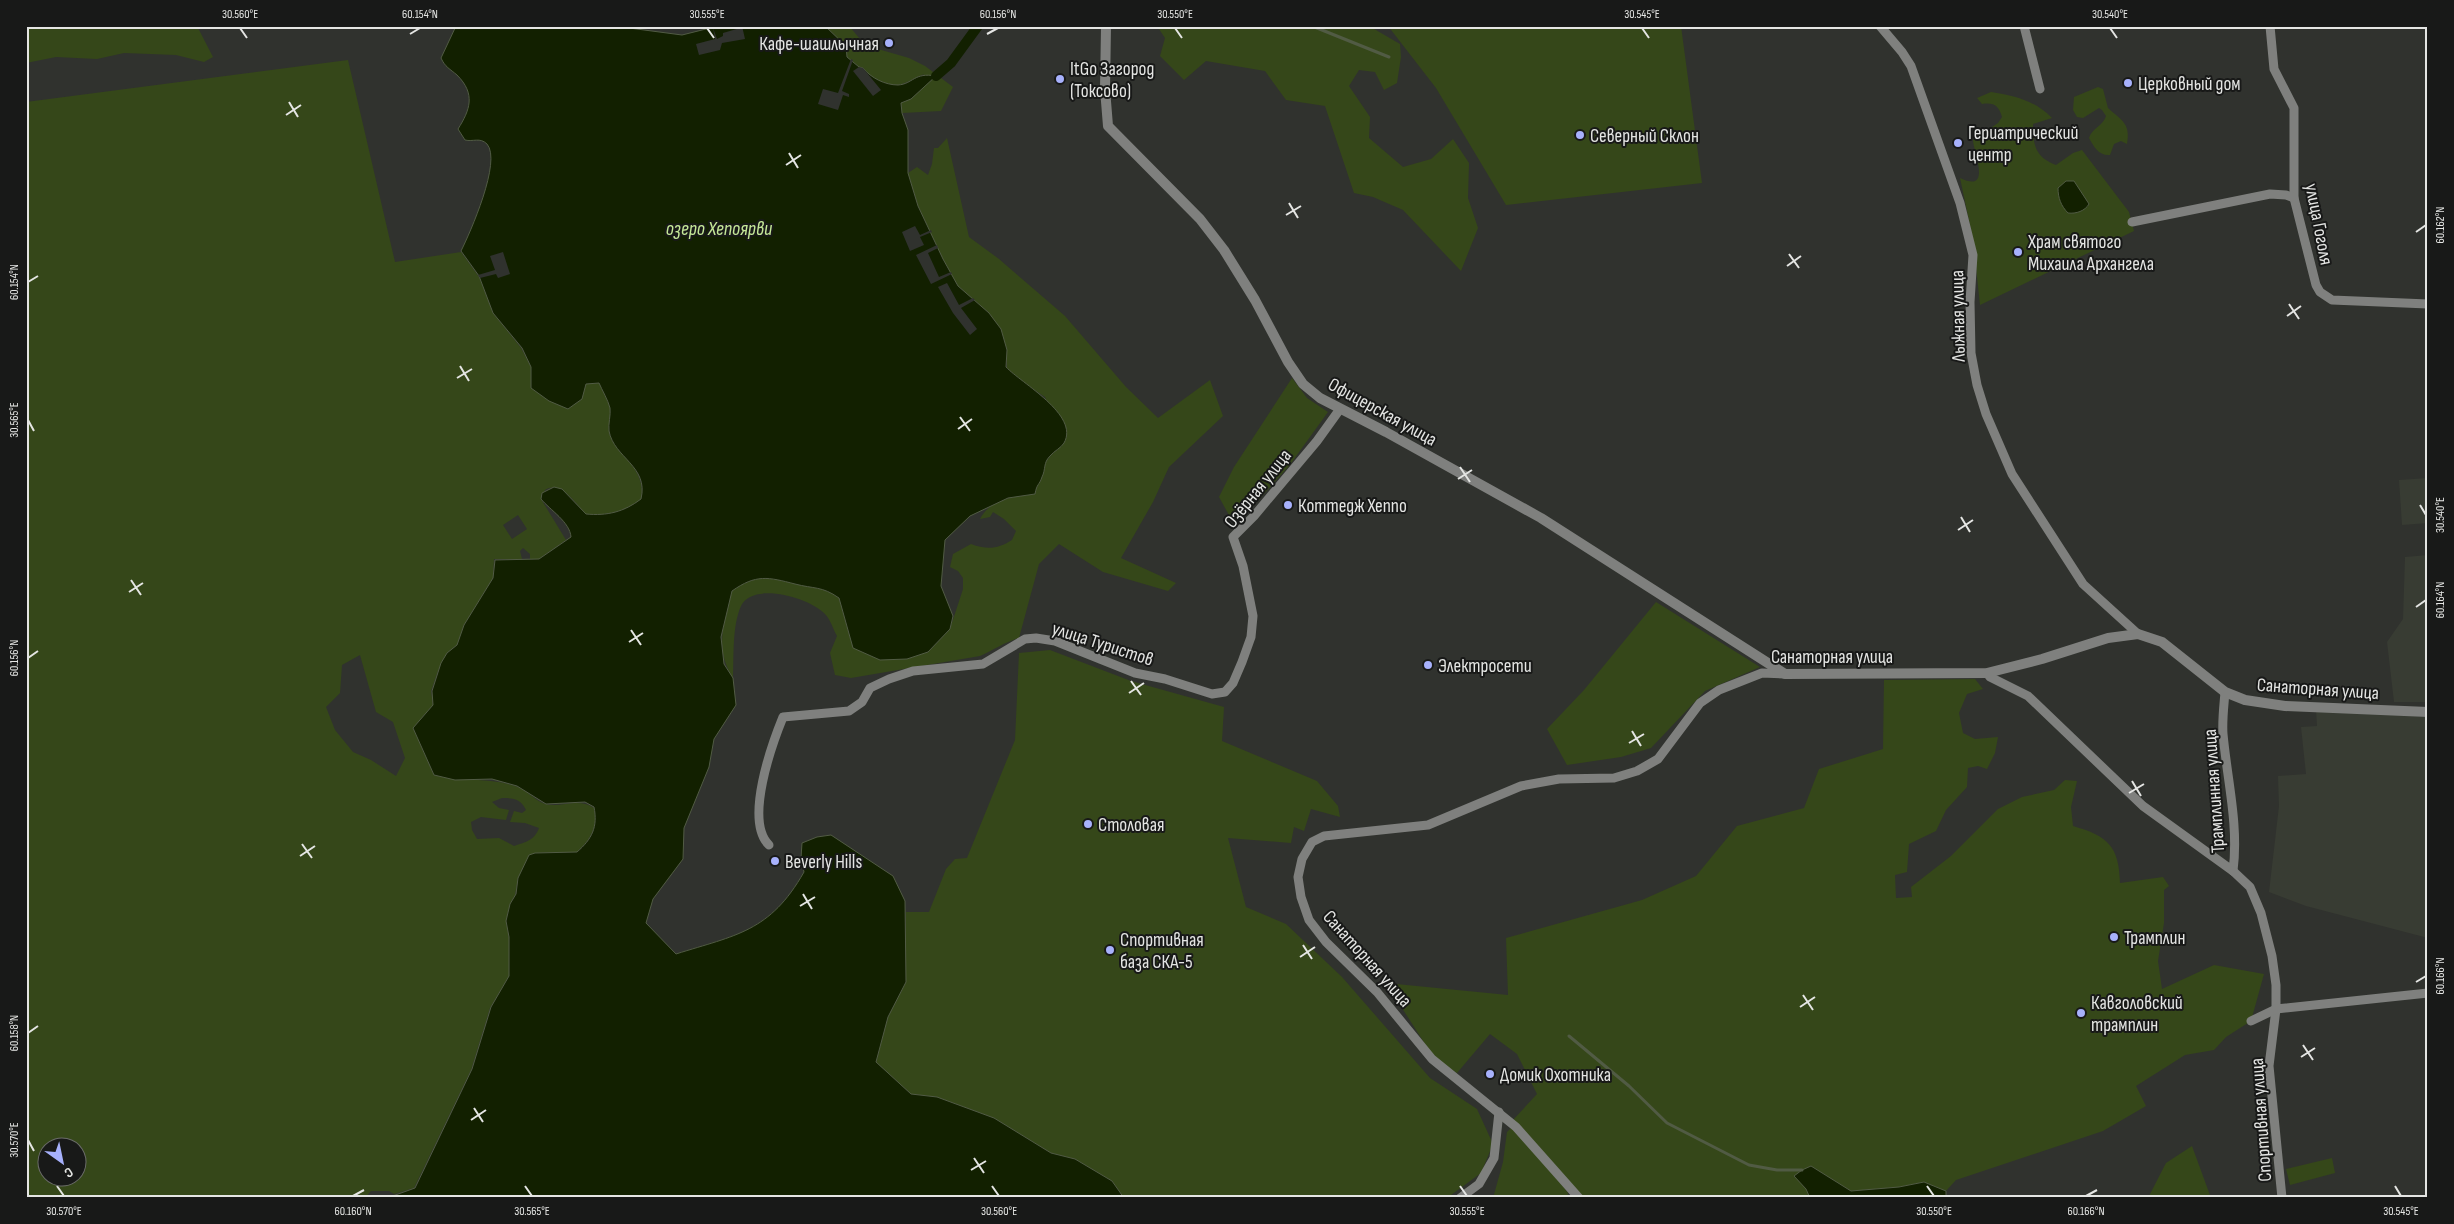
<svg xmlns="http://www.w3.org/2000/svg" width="2454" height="1224" font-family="'Sofia Sans Condensed',sans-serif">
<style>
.built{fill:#383c33}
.green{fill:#354719;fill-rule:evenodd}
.water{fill:#122000;stroke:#515b44}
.pier{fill:#30322e}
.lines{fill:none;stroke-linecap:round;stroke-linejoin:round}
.stream{stroke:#515b44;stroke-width:3}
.canal{stroke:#122000;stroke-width:10}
.minor{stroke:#7f807e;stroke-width:9}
.tertiary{stroke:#7f807e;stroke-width:10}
.ticks{fill:none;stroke:#e4e5e3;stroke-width:2}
.poi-dot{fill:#a7b1fc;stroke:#181918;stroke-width:2}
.labels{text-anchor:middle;stroke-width:4;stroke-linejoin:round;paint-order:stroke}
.poi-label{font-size:19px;fill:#e4e5e3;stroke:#181918;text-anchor:start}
.street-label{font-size:19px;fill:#e4e5e3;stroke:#181918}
.water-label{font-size:20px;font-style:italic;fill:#c5e898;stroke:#181918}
.neatline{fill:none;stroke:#e4e5e3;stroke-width:2}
.ticks-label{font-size:12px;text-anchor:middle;fill:#e4e5e3}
</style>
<rect width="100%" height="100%" fill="#30322e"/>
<!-- built -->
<g class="built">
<path d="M2428,478V523L2402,525L2399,480Z"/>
<path d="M2428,555V702H2394L2387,642L2403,619L2405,557Z"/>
<path d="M2316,710L2428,717V938L2306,906L2269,892L2279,806L2278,776L2306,774L2301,727L2317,726Z"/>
</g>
<!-- green -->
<g class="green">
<path d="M26,26H197L213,57L204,62L176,55L124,53L97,59L56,57L26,63Z"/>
<path d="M825,26H849L860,39L870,42L871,47L909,58L925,66L953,87L941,111L902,113L901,102L924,74C917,77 905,84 898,85C885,85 871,78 863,68L859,67L847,57L846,46Z"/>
<path d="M1157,26H1369L1400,44L1401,57L1397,83L1384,90L1375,72L1359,70L1349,86L1370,117L1369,138L1403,167L1431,159L1453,139L1469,163L1468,198L1478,228L1461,271L1403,210L1373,197L1354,193L1325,106L1286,100L1265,71L1206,61L1184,80L1160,56L1165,38Z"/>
<path d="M1388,26H1681L1702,183L1506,205L1436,88Z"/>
<path d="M348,60L395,262L461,252L479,277L493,313L521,348L531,367L586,384L599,382C602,390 608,399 610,408C611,416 607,427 610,435C621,457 647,472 641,499C624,512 607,516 586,514C575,504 562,480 545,490L541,499L566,540L539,559H530V554L523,548L520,551L522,559H494L493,578L464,625L457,645L447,653L438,671L431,691L433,705L413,728L434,775C461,782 488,777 515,786C526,789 534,800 545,804C562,808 578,797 594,808C598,827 591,839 577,852L535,853L518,878L515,895L510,904L506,921L509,938V976L490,1008L471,1070L414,1188L394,1194L389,1191H371L365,1198H26V102ZM518,515L527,529L512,539L503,525ZM360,655L376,712L393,722L405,758L396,776L371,760L353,752L335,730L326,707L340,693L342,665ZM502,798C514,798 521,799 526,810L522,813L514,811L510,822L525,823L539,828C535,840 526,842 514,846L499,838L477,839L472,830L471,822L481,817L506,820L509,810L499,808L492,802ZM48,1146H78V1176H48Z"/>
<path d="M2098,87L2103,89L2108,108C2121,120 2131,123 2127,144L2121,141L2114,144L2110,155C2099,156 2094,147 2089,138C2092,128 2103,126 2106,116L2102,110L2099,108L2083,118L2077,117L2073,110L2074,97Z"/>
<path d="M1991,92C2015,96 2034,100 2052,118L2033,124C2033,145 2035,157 2056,165L2073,153L2082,150L2129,212L2134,231L1980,305L1973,239L1960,178C1993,194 1973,151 1973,140L1998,123L2002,117C1999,106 1994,102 1982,104L1977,98Z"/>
<path d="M947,138L969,237L999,259L1065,316L1126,387L1158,418L1210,380L1223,416L1169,467L1153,502L1121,558L1176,583L1168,591L1103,572L1059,544L1039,564L1019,638C1005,642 994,650 980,656L851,678L835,675L830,653L837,636C833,629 830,618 824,613C809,598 753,581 741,606C732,626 734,656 733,678C722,661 720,644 724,623C725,613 727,602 731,593C739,579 764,576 777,578C784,579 790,583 796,584C814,588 824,587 839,598L853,648L928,652L950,629L963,589V578L958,571L950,567L953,554L971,544C987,550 998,549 1012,540L1016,531L1004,519L993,512L990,517L980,519C991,498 1013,497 1035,494L1037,484L1042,477L1043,464L1064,442L1045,397L1018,379L1007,368V350L989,313L958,286L943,259L918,206L908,173L917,167L928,175L932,164L934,148H938Z"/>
<path d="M1292,378L1307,398L1328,412L1289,466L1235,526L1219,497L1234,467Z"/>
<path d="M1656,602L1760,667L1705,691L1651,748L1621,757L1567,765L1547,729L1584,690Z"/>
<path d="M1050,650L1131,681L1224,707L1222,741L1317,781L1338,806L1340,817L1311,809L1304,831L1294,827L1291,843L1228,838L1246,907L1286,924L1342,977L1430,1078L1477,1109L1493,1144L1481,1173L1447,1198H1124L1112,1181L1075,1159L1051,1153L994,1118L937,1097L911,1094L876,1062L888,1017L906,982V912H929L946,869L955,859L967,858L1015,740L1019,653Z"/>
<path d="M1975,679L1983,689L1967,694L1959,713L1963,733L1975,739L1998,737L1995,753L1987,769L1978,766L1968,768L1967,787L1946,810L1936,831L1909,844L1907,872L1895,875L1896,898L1912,897L1911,887L1951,856L1998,809L2022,797L2054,790L2065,780L2077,781L2071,807L2073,826C2108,836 2119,846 2120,883L2163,877L2169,886L2164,890V923L2158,961L2162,989L2214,965L2264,974L2251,1021L2226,1037L2214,1050L2185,1055L2136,1086L2146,1106L2103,1131L1956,1180L1946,1191L1924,1182L1899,1187L1851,1191L1811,1167L1806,1189L1810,1198H1581L1512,1121L1537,1094L1517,1054L1490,1034L1457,1073L1434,1058L1386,983L1508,995L1506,938L1642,900L1696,876L1737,826L1804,808L1819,769L1883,749L1884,680Z"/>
<path d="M1512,1127L1545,1162L1568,1193L1567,1198H1493L1503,1162L1507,1132Z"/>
<path d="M2192,1146L2211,1198H2148L2166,1163Z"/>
<path d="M2332,1158L2335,1173L2290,1185L2286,1169Z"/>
</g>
<!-- water -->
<g class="water">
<path d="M456,26H614L682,35L718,26H825L846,46L847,57L859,67L863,68C871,78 885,85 898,85C913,84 914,72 936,76L911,99L901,103L902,113L908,130V173L918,206L943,259L958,286L989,313L1001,329L1007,350L1006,367C1021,383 1080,415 1064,443C1061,448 1054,451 1050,456C1043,463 1046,469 1042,477C1039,486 1037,483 1035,494L1008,498L970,516L945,540L941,586L953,616L950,629L928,652L907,659L880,660L853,648L839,598C822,586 814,589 795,584C768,577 756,574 732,591L721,637L724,664L733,678L736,705L714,739L709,767L684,828L683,859L653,899L646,923L676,954C736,935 770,932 804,872L801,858L802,843L817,837L831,835L893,876L905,901L906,982L888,1017L876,1062L911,1094L937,1097L994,1118L1051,1153L1075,1159L1112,1181L1124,1198H387L415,1188L472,1069L491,1007L509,976V937L506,921L510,904L516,894L518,878L529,855L535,853L577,852C592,839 598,827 594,807L585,802L546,804L517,786L492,779L455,780L434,775L413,728L433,705L432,691L441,663L447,653L457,645L464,625L493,578L495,560L539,559L571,537C570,522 550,510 541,499L542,493L554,487L562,489L586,514C607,516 624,512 641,499C649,466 614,458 609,431C608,424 611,415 610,408C608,400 602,390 599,383L586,384L582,399L568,409L549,401L531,388V367L522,348L493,313L479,276L461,251C470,233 502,161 487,144C480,137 473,142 465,140L458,129C470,110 476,94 457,75C450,69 445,67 441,58Z"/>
<path d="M2066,181H2074L2089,204C2085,211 2076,214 2068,213C2061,206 2058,198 2058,188Z"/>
<path d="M1811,1166L1851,1191L1899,1187L1924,1182L1946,1191V1198H1810L1806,1189L1794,1176L1802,1170Z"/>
</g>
<!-- pier -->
<g class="pier">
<path d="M740,26H742L745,39L722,43L720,50L699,55L696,44L715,39L713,28L717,39L723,36V33L740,28Z"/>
<path d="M851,59L853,60L842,91L849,94V97L843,95L838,110L818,104L823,89L838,93Z"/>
<path d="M859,67L863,68L881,90L873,96L853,71Z"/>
<path d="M915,226L920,235L931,230L932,232L920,237L924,245L910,251L902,232Z"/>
<path d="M937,245L938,248L928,253L939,277L951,272L952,274L931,284L916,255Z"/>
<path d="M503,252L510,274L498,278L496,274L480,278L478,275L495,270L490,256Z"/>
<path d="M947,283L959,305L973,298L975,300L961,308L977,329L970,335L953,313L938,287Z"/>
</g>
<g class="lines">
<!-- stream -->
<g class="stream">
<path d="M1312,26L1389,57"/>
<path d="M1569,1036L1629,1086L1667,1123L1749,1165L1777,1170H1802"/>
</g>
<!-- canal -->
<path class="canal" d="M936,76L951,63L978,26"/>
<!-- minor -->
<g class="minor">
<path d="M1880,26L1902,52L1911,66L1960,203L1973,255L1970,302L1971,353L1977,385L1986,414L2012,474L2083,584L2138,634"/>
<path d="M2024,26L2040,89"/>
<path d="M2270,26L2274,69L2294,108V198L2316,285L2320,292L2332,300L2428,304"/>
<path d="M2132,222L2270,194L2286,195L2294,198"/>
<path d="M1987,673L1990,677L2028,696L2143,806L2233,871C2239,825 2227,779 2223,734C2222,720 2224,705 2225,692"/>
<path d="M769,845C744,821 772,744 783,717L849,711L862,702L870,688L889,679L913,671L983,664L1025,639L1036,638L1055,641L1135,673L1165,679L1212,694L1225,692L1233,683L1242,662L1251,637L1253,616L1243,566L1233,537L1254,516L1317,441L1340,409"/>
<path d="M2233,871L2250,887L2261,913L2272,956L2276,985V1009L2269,1066L2282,1198"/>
<path d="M2251,1021L2276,1009L2428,993"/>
<path d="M1460,1198L1479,1184L1494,1158L1499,1112"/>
<path d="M1579,1198L1516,1127L1432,1059L1377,992L1326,942L1309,920L1301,897L1298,877L1302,859L1312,842L1324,836L1428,825L1521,786L1559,779L1614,778L1637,771L1658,759L1700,703L1719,690L1762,673L1785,674"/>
</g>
<!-- tertiary -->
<path class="tertiary" d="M1106,26L1105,89L1108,126L1200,219L1224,250L1255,300L1288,362L1303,384L1320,398L1386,432L1541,518L1785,674L1987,673L2042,659L2108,638L2138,634L2162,642L2225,692L2245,700L2285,706L2428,712"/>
</g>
<!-- ticks -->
<path class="ticks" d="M240,28L247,38M707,28L714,38M1175,28L1182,38M1642,28L1649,38M2110,28L2117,38M410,34L420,28M987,34L998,28M289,102L298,117M286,115L301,105M789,153L798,168M786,165L801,155M1289,203L1298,218M1286,215L1301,206M2416,232L2426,225M1789,254L1799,268M1787,266L1801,256M28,282L38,276M2289,304L2299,319M2287,316L2301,306M460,366L469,381M457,378L472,369M960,417L970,431M28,420L34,431M958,429L972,419M1460,467L1470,482M1458,479L1472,470M2420,505L2426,515M1961,517L1970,532M1958,530L1973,520M131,580L141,595M129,592L143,583M2416,607L2426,600M631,630L641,645M629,642L643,633M28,658L38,651M1131,681L1141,695M1129,693L1144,683M1632,731L1641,746M1629,743L1644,734M2132,781L2141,796M2129,793L2144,784M302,844L312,858M300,856L315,846M803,894L812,909M800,906L815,897M1303,945L1312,959M1300,957L1315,947M2416,982L2426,976M1803,995L1813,1010M1800,1007L1815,997M28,1033L38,1026M2303,1045L2313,1060M2301,1057L2315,1048M474,1108L483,1122M471,1120L486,1110M28,1140L34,1151M974,1158L984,1173M971,1170L986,1161M57,1186L64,1196M525,1186L532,1196M992,1186L999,1196M1460,1186L1467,1196M1927,1186L1934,1196M2395,1186L2401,1196M353,1196L364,1190M2086,1196L2097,1190"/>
<!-- markers -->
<g class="poi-dot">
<circle cx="889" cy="43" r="5"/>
<circle cx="1060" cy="79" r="5"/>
<circle cx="2128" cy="83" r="5"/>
<circle cx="1580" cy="135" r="5"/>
<circle cx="1958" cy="143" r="5"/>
<circle cx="2018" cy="252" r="5"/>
<circle cx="1288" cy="505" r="5"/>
<circle cx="1428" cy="665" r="5"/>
<circle cx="1088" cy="824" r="5"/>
<circle cx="775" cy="861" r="5"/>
<circle cx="2114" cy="937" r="5"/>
<circle cx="1110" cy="950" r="5"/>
<circle cx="2081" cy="1013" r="5"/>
<circle cx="1490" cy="1074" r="5"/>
</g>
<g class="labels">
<!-- poi labels -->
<g class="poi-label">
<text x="879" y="50" text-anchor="end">Кафе-шашлычная</text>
<text x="1070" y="75">ItGo Загород<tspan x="1070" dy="22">(Токсово)</tspan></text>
<text x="2138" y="90">Церковный дом</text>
<text x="1968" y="139">Гериатрический<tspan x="1968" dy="22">центр</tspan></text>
<text x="1590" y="142">Северный Склон</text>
<text x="2028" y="248">Храм святого<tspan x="2028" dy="22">Михаила Архангела</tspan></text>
<text x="1298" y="512">Коттедж Хеппо</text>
<text x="1438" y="672">Электросети</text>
<text x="1098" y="831">Столовая</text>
<text x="785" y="868">Beverly Hills</text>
<text x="2124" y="944">Трамплин</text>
<text x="1120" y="946">Спортивная<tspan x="1120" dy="22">база СКА-5</tspan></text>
<text x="2091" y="1009">Кавголовский<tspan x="2091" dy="22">трамплин</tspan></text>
<text x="1500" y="1081">Домик Охотника</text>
</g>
<!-- street labels -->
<g class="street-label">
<text transform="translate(2320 224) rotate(79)" y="7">улица Гоголя</text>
<text transform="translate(1957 316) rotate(-91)" y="7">Лыжная улица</text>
<text transform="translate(1383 411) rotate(29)" y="7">Офицерская улица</text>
<text transform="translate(1257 488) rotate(-51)" y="7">Озёрная улица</text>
<text transform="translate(1103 643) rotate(18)" y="7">улица Туристов</text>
<text x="1832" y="663">Санаторная улица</text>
<text transform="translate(2318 688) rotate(4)" y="7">Санаторная улица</text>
<text transform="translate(2213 791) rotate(-94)" y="7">Трамплинная улица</text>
<text transform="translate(1368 958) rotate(48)" y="7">Санаторная улица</text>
<text transform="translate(2260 1120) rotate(-94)" y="7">Спортивная улица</text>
</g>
<!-- water labels -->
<g class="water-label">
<text x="719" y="235">озеро Хепоярви</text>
</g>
</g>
<!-- border -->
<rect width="2454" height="1224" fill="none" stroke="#181918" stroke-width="55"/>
<!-- north arrow -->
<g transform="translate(62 1162) rotate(147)"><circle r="24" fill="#181918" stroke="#6a6b69"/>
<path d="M0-4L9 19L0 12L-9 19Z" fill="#a7b1fc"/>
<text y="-8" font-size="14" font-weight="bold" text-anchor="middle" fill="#e4e5e3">С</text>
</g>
<rect x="28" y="28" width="2398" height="1168" class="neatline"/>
<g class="ticks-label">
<text x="240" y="18">30.560°E</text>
<text x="420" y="18">60.154°N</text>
<text x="707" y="18">30.555°E</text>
<text x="998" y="18">60.156°N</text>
<text x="1175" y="18">30.550°E</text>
<text x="1642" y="18">30.545°E</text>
<text x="2110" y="18">30.540°E</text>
<text transform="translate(2440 225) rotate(-90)" y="4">60.162°N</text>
<text transform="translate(14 282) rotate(-90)" y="4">60.154°N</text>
<text transform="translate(14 420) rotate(-90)" y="4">30.565°E</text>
<text transform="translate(2440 515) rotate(-90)" y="4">30.540°E</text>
<text transform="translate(2440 600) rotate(-90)" y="4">60.164°N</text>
<text transform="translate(14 658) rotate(-90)" y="4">60.156°N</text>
<text transform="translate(2440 976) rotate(-90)" y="4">60.166°N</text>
<text transform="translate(14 1033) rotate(-90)" y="4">60.158°N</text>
<text transform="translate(14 1140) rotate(-90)" y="4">30.570°E</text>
<text x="64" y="1215">30.570°E</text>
<text x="353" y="1215">60.160°N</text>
<text x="532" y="1215">30.565°E</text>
<text x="999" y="1215">30.560°E</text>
<text x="1467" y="1215">30.555°E</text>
<text x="1934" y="1215">30.550°E</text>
<text x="2086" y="1215">60.166°N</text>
<text x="2401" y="1215">30.545°E</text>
</g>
</svg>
